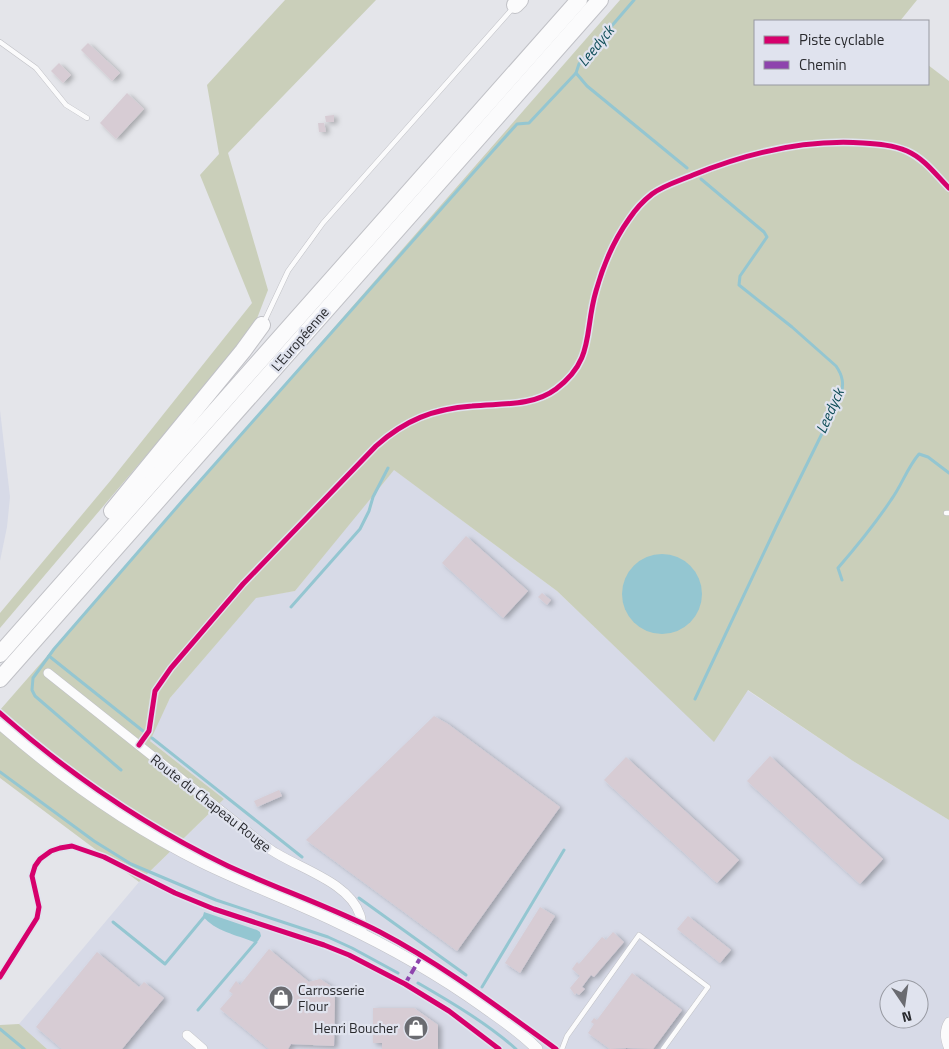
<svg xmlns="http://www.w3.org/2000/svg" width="949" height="1049" font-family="'Titillium Web',sans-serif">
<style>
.built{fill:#d7dae7;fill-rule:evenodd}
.green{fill:#cacfba}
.water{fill:#94c6d1}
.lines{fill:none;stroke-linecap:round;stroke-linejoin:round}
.stream{stroke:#94c6d1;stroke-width:3}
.building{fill:#d7ccd4;filter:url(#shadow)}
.service-casing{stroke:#c0c1c6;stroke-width:5.5}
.minor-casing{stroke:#c0c1c6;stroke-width:10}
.tertiary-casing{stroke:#c0c1c6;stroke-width:12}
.motorway-casing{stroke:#c0c1c6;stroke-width:18}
.service{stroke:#fbfbfc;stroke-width:4.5}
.minor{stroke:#fbfbfc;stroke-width:9}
.tertiary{stroke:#fbfbfc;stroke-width:11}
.motorway{stroke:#fbfbfc;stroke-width:16}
.quiet{stroke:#8e44ad;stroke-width:4;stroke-dasharray:8 4;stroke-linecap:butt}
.cycleway-casing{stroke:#e0e3ee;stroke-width:8}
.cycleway{stroke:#d6006c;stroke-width:5}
.labels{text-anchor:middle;stroke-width:4.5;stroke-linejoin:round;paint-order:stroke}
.street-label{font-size:14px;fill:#292a2e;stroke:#e0e3ee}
.poi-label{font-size:14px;fill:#292a2e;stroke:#e0e3ee;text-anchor:start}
.water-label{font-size:15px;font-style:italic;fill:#0e4d58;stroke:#e0e3ee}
</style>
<defs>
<filter id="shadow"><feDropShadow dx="3.5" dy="2" stdDeviation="2.5" flood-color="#0004"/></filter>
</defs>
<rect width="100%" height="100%" fill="#e4e5ea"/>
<!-- built -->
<g class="built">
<path d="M0,410L10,497L7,527L0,561Z"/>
<path d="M393,469L557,591L714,741L747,690L853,761L949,820V1049H47L19,1024L139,882L224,799L149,740L170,698L256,597L295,591ZM889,989H919V1019H889Z"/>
</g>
<!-- green -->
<g class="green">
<path d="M285,0H376L228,153L268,290L256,321L234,352L0,628V613L111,480L252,303L200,175L219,154L207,85Z"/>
<path d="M620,0H917L900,21H755V84H928V65L949,81V820L853,761L748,690L714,742L557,591L394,470L295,591L256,598L170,698L150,741L224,799L139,882L0,778V710Z"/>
<path d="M19,1024L47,1049H0V1025Z"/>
</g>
<!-- water -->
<g class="water">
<circle cx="662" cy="594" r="40"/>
<path d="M204,912L257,930L260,932L261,936L258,941L254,942C237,935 214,931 203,916Z"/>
</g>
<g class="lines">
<!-- stream -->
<g class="stream">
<path d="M634,0L579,64L576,73L587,86L687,168"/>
<path d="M842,580L838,568C857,546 875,524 891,500C902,485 907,468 919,454L928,457L949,473"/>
<path d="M291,607L360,529L369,511L373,497L388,468"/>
<path d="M49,656L143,731"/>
<path d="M695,699L777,525L841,395C844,384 843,376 836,366L792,327L739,285L740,276L767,237L764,232L701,179"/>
<path d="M152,738L302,857"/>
<path d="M121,770L35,696L32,690L33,678L54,649L184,499L473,173L517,124L529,123L576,73"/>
<path d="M0,772L94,841L131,864L216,900L328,937L352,948L398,973"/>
<path d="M359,898L466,975"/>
<path d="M113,922L165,964L204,917"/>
<path d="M418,983C451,1002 488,1024 516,1049"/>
<path d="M482,987L564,850"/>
<path d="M198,1010L256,942"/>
<path d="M0,1029L24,1049"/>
</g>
</g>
<!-- building -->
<g class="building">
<path d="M88,43L120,73L112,81L81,50Z"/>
<path d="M59,63L71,75L63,83L51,71Z"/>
<path d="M127,93L144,109L116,139L100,123Z"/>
<path d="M334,115V122H326L325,116Z"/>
<path d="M318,123H324L326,132H319Z"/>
<path d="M466,536L528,591L503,618L442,563Z"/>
<path d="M542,593L551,600L547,605L538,597Z"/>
<path d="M434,716L448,724L560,807L457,951L306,840Z"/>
<path d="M770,756L883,859L860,884L747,781Z"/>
<path d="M626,757L739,860L717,883L604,780Z"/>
<path d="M279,790L282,796L257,807L254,801Z"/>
<path d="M540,907L555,916L520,973L505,963Z"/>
<path d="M688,916L731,950L720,963L677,929Z"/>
<path d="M613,932L624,942L594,977L591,975L582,987L585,989L579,995L576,993L575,995L570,988L580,976L572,969L577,962L579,964L602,937L606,940Z"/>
<path d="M269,949L309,982L320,979L331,986L335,994L334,1046L291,1044L288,1049H269L220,1009L233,994L229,991L236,981L240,985Z"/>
<path d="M97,952L139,987L144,982L164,998L122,1049H62L36,1027Z"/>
<path d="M632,973L682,1010L653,1049L627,1048L610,1049L588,1033L594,1024L591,1022L594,1018L597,1020Z"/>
<path d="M373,1008H414L438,1025V1049H382V1043H373Z"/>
</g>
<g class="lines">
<defs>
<g id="service">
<path d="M0,42L36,68L66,105L87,118"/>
<path d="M264,322L288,271L323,223L513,8"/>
<path d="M946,513H949"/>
<path d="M562,1049L567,1036L639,935L708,987L663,1049"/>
</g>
<g id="minor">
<path d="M48,673L268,848C296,868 349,881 360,915C362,921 362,928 362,934"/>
<path d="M949,1022C943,1031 945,1040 949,1049"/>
<path d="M187,1035L203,1049"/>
</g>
<path id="tertiary" d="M0,724C61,777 129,826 202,862C247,884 293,901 337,922C388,946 438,974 484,1007C502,1020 522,1033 537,1049"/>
<g id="motorway">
<path d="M515,5L520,0"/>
<path d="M112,511L243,351L262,325"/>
<path d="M0,654L579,0"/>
<path d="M0,679L600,0"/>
</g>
</defs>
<!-- service casing -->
<use href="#service" class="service-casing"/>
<!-- minor casing -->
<use href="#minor" class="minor-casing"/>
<!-- tertiary casing -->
<use href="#tertiary" class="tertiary-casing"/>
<!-- motorway casing -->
<use href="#motorway" class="motorway-casing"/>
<!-- service -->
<use href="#service" class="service"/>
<!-- minor -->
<use href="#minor" class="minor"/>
<!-- tertiary -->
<use href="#tertiary" class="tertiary"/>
<!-- motorway -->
<use href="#motorway" class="motorway"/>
<!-- quiet -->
<path class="quiet" d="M405,984L422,955"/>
<defs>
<g id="cycleway">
<path d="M0,713C69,774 145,826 228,866C278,889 331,907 380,932C443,965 499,1008 556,1049"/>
<path d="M139,745L149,731L155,691L171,668L243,584L376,446C405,420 433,409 472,406C499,403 532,407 556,389C595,360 584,331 596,291C603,266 614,240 629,219C635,210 643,201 652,194C664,185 679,181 693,175C747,153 804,139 863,143C878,144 893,145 907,151C925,159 936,175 949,188"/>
<path d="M0,977L37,918L39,907L32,876L35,866L40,859L51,851L60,848L72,846L104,857L175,893L214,909L324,945L349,955L405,984L449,1011L499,1049"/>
</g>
</defs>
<!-- cycleway casing -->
<use href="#cycleway" class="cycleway-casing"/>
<!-- cycleway -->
<use href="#cycleway" class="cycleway"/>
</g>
<!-- icons -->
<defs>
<symbol id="shop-disc" viewBox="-11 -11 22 22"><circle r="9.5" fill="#6a6b70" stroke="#e0e3ee"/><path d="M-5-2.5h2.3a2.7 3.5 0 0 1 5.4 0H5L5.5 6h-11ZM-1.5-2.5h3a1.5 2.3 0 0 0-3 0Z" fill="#fff"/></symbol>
</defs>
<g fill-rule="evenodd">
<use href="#shop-disc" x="267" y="984" width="28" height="28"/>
<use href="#shop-disc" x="402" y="1014" width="28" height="28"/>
</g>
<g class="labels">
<!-- street labels -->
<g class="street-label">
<text transform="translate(300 339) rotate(-49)" y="5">L'Européenne</text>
<text transform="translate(211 803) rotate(38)" y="5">Route du Chapeau Rouge</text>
</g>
<!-- poi labels -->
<g class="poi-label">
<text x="298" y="995">Carrosserie<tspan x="298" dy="16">Flour</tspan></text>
<text x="398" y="1033" text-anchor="end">Henri Boucher</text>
</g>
<!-- water labels -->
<g class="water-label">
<text transform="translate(596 46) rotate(-51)" y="5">Leedyck</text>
<text transform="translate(830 411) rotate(-66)" y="5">Leedyck</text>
</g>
</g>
<!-- legend -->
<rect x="754" y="20" width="175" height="65" fill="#e0e3ee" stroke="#9799a1"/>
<rect x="764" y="36" width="25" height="8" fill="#d6006c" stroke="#9799a1"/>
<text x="799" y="45" font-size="15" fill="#292a2e">Piste cyclable</text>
<rect x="764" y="61" width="25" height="8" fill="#8e44ad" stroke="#9799a1"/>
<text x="799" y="70" font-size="15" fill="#292a2e">Chemin</text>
<!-- north arrow -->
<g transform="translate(904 1004) rotate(167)"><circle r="24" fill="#e0e3ee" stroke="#9799a1"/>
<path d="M0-4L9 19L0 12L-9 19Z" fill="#6a6b70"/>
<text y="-8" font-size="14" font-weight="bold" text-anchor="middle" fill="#292a2e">N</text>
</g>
</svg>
